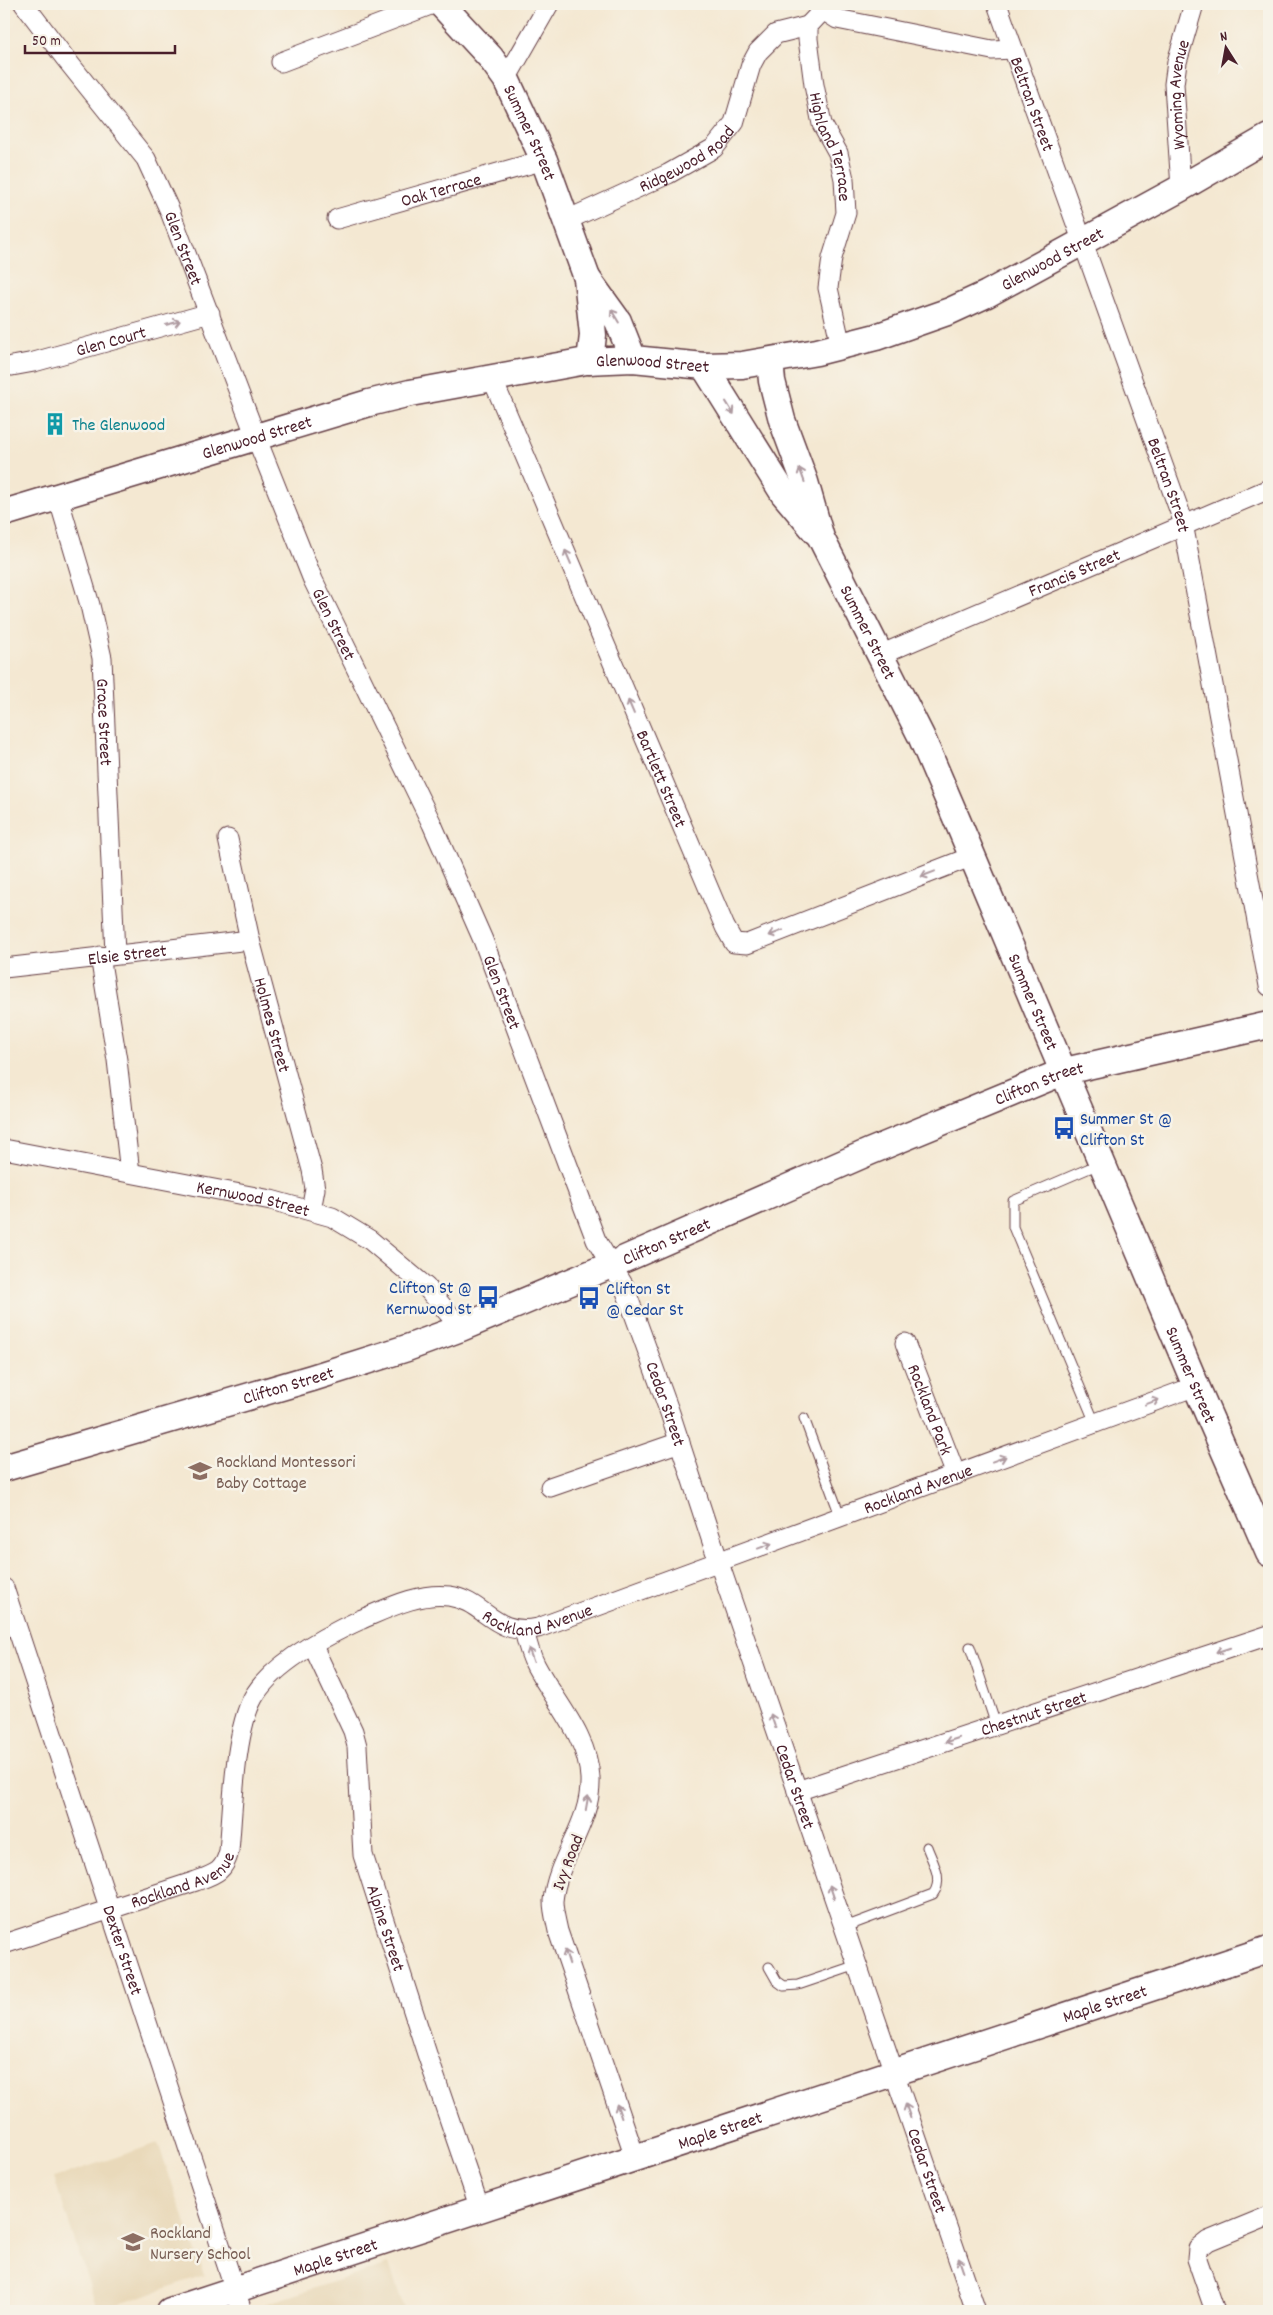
<svg xmlns="http://www.w3.org/2000/svg" width="1273" height="2315" font-family="Dekko,sans-serif">
<style>
.built{fill:#e9d9ba}
.lines{fill:none;stroke-linecap:round;stroke-linejoin:round}
.lane-casing{stroke:#643d44;stroke-width:11}
.street-casing{stroke:#643d44;stroke-width:21}
.secondary-casing{stroke:#643d44;stroke-width:29}
.lane{stroke:#fff;stroke-width:9}
.street{stroke:#fff;stroke-width:19}
.secondary{stroke:#fff;stroke-width:26}
.oneway{stroke:#ae9aa0}
.labels{text-anchor:middle;stroke-width:5;stroke-linejoin:round;paint-order:stroke}
.street-label{font-size:18px;fill:#4a1f2b;stroke:#f7f3e8}
.culture-label{font-size:18px;fill:#0d838f;stroke:#f7f3e8;text-anchor:start}
.transit-label{font-size:18px;fill:#164399;stroke:#f7f3e8;text-anchor:start}
.education-label{font-size:18px;fill:#785e54;stroke:#f7f3e8;text-anchor:start}
</style>
<rect width="100%" height="100%" fill="#f7f3e8"/>
<filter id="ink" filterUnits="userSpaceOnUse"><feTurbulence type="fractalNoise" baseFrequency=".02" numOctaves="2"/><feDisplacementMap in="SourceGraphic" scale="10" xChannelSelector="R" yChannelSelector="G"/><feConvolveMatrix kernelMatrix="1 2 1 2 8 2 1 2 1" color-interpolation-filters="sRGB"/></filter>
<filter id="wash" filterUnits="userSpaceOnUse"><feTurbulence type="fractalNoise" baseFrequency=".0096" numOctaves="4" result="noise"/><feDisplacementMap in="SourceGraphic" scale="20" xChannelSelector="R" yChannelSelector="G"/><feGaussianBlur stdDeviation="1.12" result="paint"/><feColorMatrix in="noise" values="0 0 0 0 0 0 0 0 0 0 0 0 0 0 0 0 0 1.4 0 .05"/><feComposite in="paint" operator="in"/></filter>
<g filter="url(#wash)">
<rect width="100%" height="100%" fill="#f4e8d2"/>
<!-- built -->
<g class="built">
<path d="M158,2143L204,2275L98,2311L54,2178Z"/>
<path d="M389,2264L405,2311H267L265,2304Z"/>
</g>
</g>
<g filter="url(#ink)">
<g class="lines">
<defs>
<g id="lane">
<path d="M804,1418L841,1518"/>
<path d="M1095,1423L1013,1227V1201L1099,1164"/>
<path d="M970,1647L996,1725"/>
<path d="M845,1927L933,1894C944,1880 933,1863 927,1847"/>
<path d="M769,1967L777,1981L784,1986L798,1985L857,1965"/>
</g>
<g id="street">
<path id="s1" d="M24,4L65,58L146,159L169,209L256,437L313,580L432,824L483,940L596,1240L624,1286L670,1413L719,1563L976,2311"/>
<path d="M820,4L823,10L837,19L992,50L1013,49"/>
<path id="s2" d="M997,4L1182,518L1269,986"/>
<path id="s3" d="M823,10L808,26V39L814,85L822,124L838,153L844,179L846,213L832,258L828,288L841,346"/>
<path d="M281,62L433,4"/>
<path d="M506,79L549,4"/>
<path id="s4" d="M1181,188L1174,84L1177,62L1194,4"/>
<path id="s5" d="M337,219L544,160"/>
<path id="s6" d="M567,220L668,174L714,148L734,123L751,65L758,52L776,34L808,26"/>
<path id="s7" d="M12,366L34,362L210,313"/>
<path id="s8" d="M492,378L725,927L734,943L747,944L973,856"/>
<path id="s9" d="M58,497L90,605L102,658L115,954"/>
<path id="s10" d="M880,655L1269,489"/>
<path id="s11" d="M228,839L250,940L312,1170L315,1189L311,1210"/>
<path d="M100,956L117,1060L130,1173"/>
<path id="s12" d="M4,968L250,940"/>
<path id="s13" d="M4,1149L271,1200L332,1217L370,1240L426,1287L461,1328"/>
<path id="s14" d="M905,1343L956,1475"/>
<path d="M550,1487L680,1442"/>
<path id="s15" d="M4,1588L242,2311"/>
<path d="M524,1630C527,1643 530,1655 536,1666C555,1702 588,1736 590,1778C592,1824 557,1857 553,1901C553,1911 556,1921 558,1931L635,2157"/>
<path id="s16" d="M313,1646L353,1731L357,1746L363,1855L427,2054L480,2209"/>
<path id="s17" d="M797,1791L1269,1635"/>
<path id="s18" d="M4,1944L196,1881C215,1874 224,1872 229,1851C233,1810 234,1733 253,1698C272,1664 327,1635 362,1619C388,1608 420,1592 449,1596C485,1601 493,1637 538,1628L1196,1386"/>
<path d="M1215,2311L1197,2259L1198,2249L1208,2241L1269,2216"/>
</g>
<g id="secondary">
<path id="s19" d="M441,4L490,57L506,79L544,160L587,278L593,335L590,361"/>
<path d="M587,278L618,321L633,359"/>
<path id="s20" d="M770,361L772,381L782,420L805,482L821,538L921,736L960,827L1196,1386L1269,1553"/>
<path d="M704,366L784,494L816,532"/>
<path id="s21" d="M4,513L369,403L410,393L586,361L633,359L704,366L742,365L817,352L876,337L950,311L987,294L1181,188L1269,137"/>
<path id="s22" d="M4,1468L312,1378L407,1348L461,1328L611,1265L869,1152L1065,1071L1269,1025"/>
<path id="s23" d="M170,2311L1269,1949"/>
</g>
</defs>
<!-- lane casing -->
<use href="#lane" class="lane-casing"/>
<!-- street casing -->
<use href="#street" class="street-casing"/>
<!-- secondary casing -->
<use href="#secondary" class="secondary-casing"/>
<!-- lane -->
<use href="#lane" class="lane"/>
<!-- street -->
<use href="#street" class="street"/>
<!-- secondary -->
<use href="#secondary" class="secondary"/>
</g>
<!-- one-way arrows -->
<defs><path id="oneway-shaft" d="M-6 0H5M1.5-3L5.5 0L1.5 3" fill="none" stroke-width="1.6" stroke-linecap="round" stroke-linejoin="round" transform="scale(1.25)"/></defs>
<g class="oneway">
<use href="#oneway-shaft" transform="translate(615 316) rotate(-121)"/>
<use href="#oneway-shaft" transform="translate(173 323) rotate(-15)"/>
<use href="#oneway-shaft" transform="translate(730 408) rotate(58)"/>
<use href="#oneway-shaft" transform="translate(802 475) rotate(-110)"/>
<use href="#oneway-shaft" transform="translate(568 557) rotate(-113)"/>
<use href="#oneway-shaft" transform="translate(631 707) rotate(-113)"/>
<use href="#oneway-shaft" transform="translate(928 874) rotate(159)"/>
<use href="#oneway-shaft" transform="translate(776 933) rotate(159)"/>
<use href="#oneway-shaft" transform="translate(1152 1402) rotate(-20)"/>
<use href="#oneway-shaft" transform="translate(999 1459) rotate(-20)"/>
<use href="#oneway-shaft" transform="translate(765 1546) rotate(-20)"/>
<use href="#oneway-shaft" transform="translate(1223 1650) rotate(162)"/>
<use href="#oneway-shaft" transform="translate(531 1655) rotate(-110)"/>
<use href="#oneway-shaft" transform="translate(773 1721) rotate(-109)"/>
<use href="#oneway-shaft" transform="translate(952 1740) rotate(162)"/>
<use href="#oneway-shaft" transform="translate(587 1803) rotate(-80)"/>
<use href="#oneway-shaft" transform="translate(832 1892) rotate(-109)"/>
<use href="#oneway-shaft" transform="translate(567 1957) rotate(-108)"/>
<use href="#oneway-shaft" transform="translate(619 2111) rotate(-109)"/>
<use href="#oneway-shaft" transform="translate(908 2111) rotate(-109)"/>
<use href="#oneway-shaft" transform="translate(961 2265) rotate(-109)"/>
</g>
</g>
<!-- icons -->
<defs>
<symbol id="building-bare" viewBox="-9 -9 18 18"><path d="M-4-6H4V6H1V3H-1V6H-4ZM-2.5-4.3h1.7v1.8h-1.7ZM.8-4.3h1.7v1.8H.8ZM-2.5-1h1.7V.8h-1.7ZM.8-1h1.7V.8H.8Z" fill="#0f9aa8" stroke="#f7f3e8" stroke-width="2.5" paint-order="stroke"/></symbol>
<symbol id="bus-bare" viewBox="-9 -9 18 18"><path d="M-5-6H5V4H4V6H2V4H-2V6H-4V4H-5ZM-3.5-4V0h7V-4ZM-3.5 1.2v1.5H-2V1.2ZM2 1.2v1.5H3.5V1.2Z" fill="#1a4fb4" stroke="#f7f3e8" stroke-width="2.5" paint-order="stroke"/></symbol>
<symbol id="school-bare" viewBox="-9 -9 18 18"><path d="M0-5L7-2L0 1L-7-2ZM-4 1L0 2.5L4 1V4Q0 6-4 4Z" fill="#8d6e63" stroke="#f7f3e8" stroke-width="2.5" paint-order="stroke"/></symbol>
</defs>
<g fill-rule="evenodd">
<use href="#building-bare" x="39" y="408" width="32" height="32"/>
<use href="#bus-bare" x="1048" y="1112" width="32" height="32"/>
<use href="#bus-bare" x="472" y="1281" width="32" height="32"/>
<use href="#bus-bare" x="573" y="1282" width="32" height="32"/>
<use href="#school-bare" x="184" y="1455" width="32" height="32"/>
<use href="#school-bare" x="117" y="2226" width="32" height="32"/>
</g>
<g class="labels">
<!-- street labels -->
<g class="street-label">
<text dy="6" stroke="none"><textPath href="#s4" startOffset="94">Wyoming Avenue</textPath></text>
<text dy="6" stroke="none"><textPath href="#s2" startOffset="106">Beltran Street</textPath></text>
<text dy="6" stroke="none"><textPath href="#s19" startOffset="158">Summer Street</textPath></text>
<text dy="6" stroke="none"><textPath href="#s3" startOffset="146">Highland Terrace</textPath></text>
<text dy="6" stroke="none"><textPath href="#s6" startOffset="135">Ridgewood Road</textPath></text>
<text dy="6" stroke="none"><textPath href="#s5" startOffset="108">Oak Terrace</textPath></text>
<text dy="6" stroke="none"><textPath href="#s1" startOffset="294">Glen Street</textPath></text>
<text dy="6" stroke="none"><textPath href="#s21" startOffset="1089">Glenwood Street</textPath></text>
<text dy="6" stroke="none"><textPath href="#s7" startOffset="102">Glen Court</textPath></text>
<text dy="6" stroke="none"><textPath href="#s21" startOffset="669">Glenwood Street</textPath></text>
<text dy="6" stroke="none"><textPath href="#s21" startOffset="264">Glenwood Street</textPath></text>
<text dy="6" stroke="none"><textPath href="#s2" startOffset="511">Beltran Street</textPath></text>
<text dy="6" stroke="none"><textPath href="#s10" startOffset="211">Francis Street</textPath></text>
<text dy="6" stroke="none"><textPath href="#s1" startOffset="699">Glen Street</textPath></text>
<text dy="6" stroke="none"><textPath href="#s20" startOffset="290">Summer Street</textPath></text>
<text dy="6" stroke="none"><textPath href="#s9" startOffset="231">Grace Street</textPath></text>
<text dy="6" stroke="none"><textPath href="#s8" startOffset="435">Bartlett Street</textPath></text>
<text dy="6" stroke="none"><textPath href="#s12" startOffset="124">Elsie Street</textPath></text>
<text dy="6" stroke="none"><textPath href="#s1" startOffset="1104">Glen Street</textPath></text>
<text dy="6" stroke="none"><textPath href="#s20" startOffset="695">Summer Street</textPath></text>
<text dy="6" stroke="none"><textPath href="#s11" startOffset="191">Holmes Street</textPath></text>
<text dy="6" stroke="none"><textPath href="#s22" startOffset="1106">Clifton Street</textPath></text>
<text dy="6" stroke="none"><textPath href="#s13" startOffset="254">Kernwood Street</textPath></text>
<text dy="6" stroke="none"><textPath href="#s22" startOffset="701">Clifton Street</textPath></text>
<text dy="6" stroke="none"><textPath href="#s20" startOffset="1100">Summer Street</textPath></text>
<text dy="6" stroke="none"><textPath href="#s22" startOffset="296">Clifton Street</textPath></text>
<text dy="6" stroke="none"><textPath href="#s1" startOffset="1548">Cedar Street</textPath></text>
<text dy="6" stroke="none"><textPath href="#s14" startOffset="71">Rockland Park</textPath></text>
<text dy="6" stroke="none"><textPath href="#s18" startOffset="1135">Rockland Avenue</textPath></text>
<text dy="6" stroke="none"><textPath href="#s18" startOffset="730">Rockland Avenue</textPath></text>
<text dy="6" stroke="none"><textPath href="#s17" startOffset="249">Chestnut Street</textPath></text>
<text dy="6" stroke="none"><textPath href="#s1" startOffset="1952">Cedar Street</textPath></text>
<text transform="translate(567 1862) rotate(-69)" y="6">Ivy Road</text>
<text dy="6" stroke="none"><textPath href="#s18" startOffset="191">Rockland Avenue</textPath></text>
<text dy="6" stroke="none"><textPath href="#s16" startOffset="295">Alpine Street</textPath></text>
<text dy="6" stroke="none"><textPath href="#s15" startOffset="381">Dexter Street</textPath></text>
<text dy="6" stroke="none"><textPath href="#s23" startOffset="984">Maple Street</textPath></text>
<text dy="6" stroke="none"><textPath href="#s23" startOffset="579">Maple Street</textPath></text>
<text dy="6" stroke="none"><textPath href="#s1" startOffset="2358">Cedar Street</textPath></text>
<text dy="6" stroke="none"><textPath href="#s23" startOffset="174">Maple Street</textPath></text>
</g>
<!-- culture labels -->
<g class="culture-label">
<text x="72" y="430">The Glenwood</text>
</g>
<!-- transit labels -->
<g class="transit-label">
<text x="1080" y="1124">Summer St @<tspan x="1080" dy="21">Clifton St</tspan></text>
<text x="472" y="1293" text-anchor="end">Clifton St @<tspan x="472" dy="21">Kernwood St</tspan></text>
<text x="606" y="1294">Clifton St<tspan x="606" dy="21">@ Cedar St</tspan></text>
</g>
<!-- education labels -->
<g class="education-label">
<text x="216" y="1467">Rockland Montessori<tspan x="216" dy="21">Baby Cottage</tspan></text>
<text x="150" y="2238">Rockland<tspan x="150" dy="21">Nursery School</tspan></text>
</g>
</g>
<!-- margin -->
<rect width="1273" height="2315" fill="none" stroke="#f7f3e8" stroke-width="20"/>
<!-- north arrow -->
<g transform="translate(1226 48) rotate(349)" stroke="#f7f3e8" stroke-width="4" paint-order="stroke">
<path d="M0-4L9 19L0 12L-9 19Z" fill="#4a1f2b"/>
<text y="-8" font-size="14" font-weight="bold" text-anchor="middle" fill="#4a1f2b">N</text>
</g>
<!-- scale -->
<path d="M25 45v8h150v-8" fill="none" stroke="#4a1f2b" stroke-width="2.5"/>
<text x="32" y="45" font-size="15" fill="#4a1f2b" stroke="#f7f3e8" stroke-width="4" paint-order="stroke">50 m</text>
</svg>
